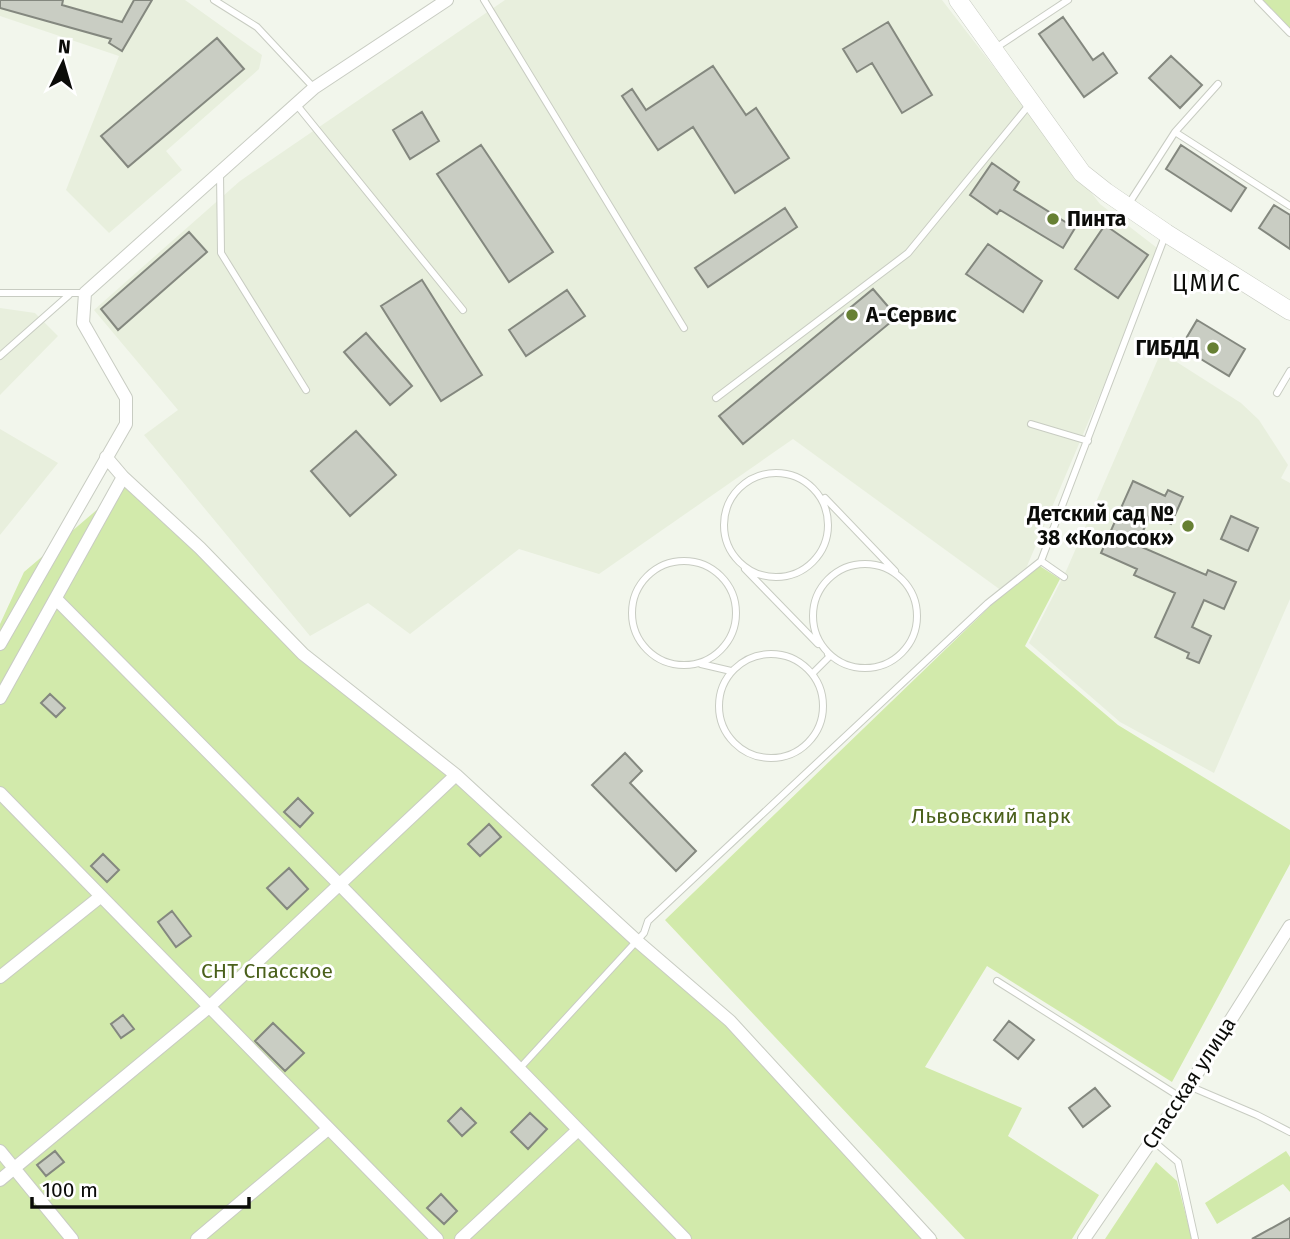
<svg xmlns="http://www.w3.org/2000/svg" width="1290" height="1239" font-family="'Fira Sans',sans-serif">
	<style>
		.built { fill: #e8efdd }
		.green { fill: #d2eaab }
		.building { fill: #c9cdc3; stroke: #84887f; stroke-width: 2 }
		.lines { fill: none; stroke-linecap: round; stroke-linejoin: round }
		.lane-casing { stroke: #c8ccc2; stroke-width: 8 }
		.street-casing { stroke: #c8ccc2; stroke-width: 14 }
		.secondary-casing { stroke: #c8ccc2; stroke-width: 19 }
		.lane { stroke: #fff; stroke-width: 6 }
		.street { stroke: #fff; stroke-width: 12 }
		.secondary { stroke: #fff; stroke-width: 18 }
		.poi-dot { fill: #678034; stroke: #fff; stroke-width: 2.5 }
		.labels { text-anchor: middle; dominant-baseline: central; stroke-width: 6; stroke-linejoin: round; paint-order: stroke }
		.poi-label { font-size: 21px; font-weight: bold; fill: #0b0c09; stroke: #fff; text-anchor: start }
		.park-label { font-size: 21px; fill: #4a601b; stroke: #fff }
		.street-label { font-size: 21px; fill: #0b0c09; stroke: #fff }
		.neighbourhood-label { font-size: 23px; letter-spacing: 2px; fill: #0b0c09; stroke: #fff }
	</style>
	<rect width="100%" height="100%" fill="#f2f6ec"/>
	<path class="built" d="M 0,0 L 185,0 L 262,55 L 259,69 L 166,151 L 182,170 L 109,233 L 66,190 L 119,56 L 0,16 Z
		M 505,0 L 942,0 L 1100,204 L 1161,251 L 1013,599 L 793,439 L 599,574 L 519,549 L 410,634 L 368,603 L 310,636 L 144,435 L 178,410 L 94,310 L 240,181 Z
		M 0,308 L 35,313 L 58,336 L 0,395 Z
		M 1161,352 L 1241,403 L 1259,420 L 1288,465 L 1281,478 L 1290,483 L 1290,599 L 1214,773 L 1120,722 L 1029,643 L 1067,569 Z
		M 0,429 L 58,463 L 0,535 Z"/>
	<path class="green" d="M 1263,0 L 1290,0 L 1290,28 L 1287,25 Z
		M 126,485 L 398,734 L 614,913 L 732,1017 L 938,1239 L 0,1239 L 0,624 L 24,572 Z
		M 1035,563 L 1060,579 L 1025,646 L 1118,725 L 1290,830 L 1290,864 L 1172,1082 L 987,966 L 925,1067 L 1022,1108 L 1008,1136 L 1099,1195 L 1072,1239 L 965,1239 L 665,920 Z
		M 1286,1151 L 1290,1157 L 1290,1192 L 1283,1184 L 1217,1224 L 1205,1203 Z
		M 1156,1162 L 1177,1181 L 1192,1239 L 1105,1239 Z"/>
	<path class="building" d="M 0,0 L 63,0 L 62,5 L 122,22 L 134,0 L 152,0 L 122,51 L 109,43 L 111,39 L 0,8 Z
		M 1063,17 L 1093,60 L 1103,53 L 1117,73 L 1084,97 L 1039,34 Z
		M 888,22 L 932,95 L 902,113 L 872,63 L 857,72 L 843,49 Z
		M 217,38 L 244,69 L 128,167 L 101,136 Z
		M 1171,56 L 1202,85 L 1180,108 L 1149,78 Z
		M 713,66 L 746,115 L 756,108 L 789,158 L 735,193 L 693,127 L 658,150 L 622,96 L 632,89 L 646,110 Z
		M 422,112 L 439,141 L 410,159 L 393,130 Z
		M 481,145 L 553,252 L 509,282 L 437,174 Z
		M 1181,145 L 1246,188 L 1231,211 L 1166,169 Z
		M 992,163 L 1019,182 L 1014,190 L 1075,228 L 1063,248 L 1000,210 L 997,214 L 970,195 Z
		M 1274,205 L 1290,215 L 1290,249 L 1259,228 Z
		M 785,208 L 797,227 L 708,287 L 695,268 Z
		M 1105,225 L 1148,255 L 1118,298 L 1075,269 Z
		M 189,232 L 207,252 L 118,330 L 101,309 Z
		M 988,244 L 1042,281 L 1023,312 L 966,274 Z
		M 422,280 L 482,375 L 441,401 L 381,306 Z
		M 873,289 L 897,317 L 743,444 L 719,416 Z
		M 567,290 L 585,316 L 526,356 L 509,330 Z
		M 1197,320 L 1245,349 L 1229,376 L 1181,347 Z
		M 366,333 L 412,386 L 390,405 L 344,352 Z
		M 356,431 L 396,475 L 350,516 L 311,471 Z
		M 1133,481 L 1165,496 L 1168,490 L 1183,497 L 1171,524 L 1150,515 L 1137,545 L 1206,575 L 1208,570 L 1236,582 L 1224,609 L 1204,600 L 1192,627 L 1211,636 L 1199,663 L 1187,658 L 1189,653 L 1155,637 L 1175,593 L 1134,575 L 1137,569 L 1101,553 Z
		M 1231,516 L 1258,528 L 1248,551 L 1221,539 Z
		M 50,694 L 65,708 L 56,717 L 41,703 Z
		M 625,753 L 642,771 L 630,783 L 696,851 L 676,871 L 592,785 Z
		M 298,798 L 313,813 L 300,827 L 284,812 Z
		M 489,824 L 501,837 L 480,856 L 468,844 Z
		M 103,854 L 119,870 L 107,882 L 91,866 Z
		M 289,868 L 308,889 L 287,909 L 267,888 Z
		M 172,911 L 191,936 L 176,947 L 158,922 Z
		M 123,1015 L 134,1029 L 121,1038 L 111,1024 Z
		M 1009,1021 L 1034,1040 L 1018,1059 L 994,1040 Z
		M 273,1023 L 304,1053 L 285,1071 L 255,1041 Z
		M 1095,1088 L 1110,1106 L 1083,1127 L 1069,1108 Z
		M 461,1108 L 476,1123 L 462,1136 L 448,1121 Z
		M 530,1113 L 547,1129 L 528,1149 L 511,1132 Z
		M 55,1151 L 64,1162 L 46,1176 L 37,1165 Z
		M 441,1194 L 457,1211 L 444,1224 L 427,1208 Z
		M 1290,1218 L 1290,1239 L 1252,1239 Z"/>
	<g class="lines">
		<g class="lane-casing">
			<path id="lane" d="M 214,0 L 257,27 L 314,88
				M 484,0 L 684,328
				M 1258,0 L 1290,33
				M 994,49 L 1068,0
				M 296,104 L 463,310
				M 1175,132 L 1290,206
				M 220,173 L 221,253 L 306,390
				M 1128,205 L 1175,132 L 1218,84
				M 0,293 L 85,293
				M 0,356 L 69,295
				M 1277,393 L 1290,371
				M 716,398 L 908,253 L 1029,105
				M 1031,424 L 1088,441
				M724 525a52 52 0 1 1 104 0a52 52 0 1 1-104 0Z
				M 825,498 L 895,571
				M632 613a52 52 0 1 1 104 0a52 52 0 1 1-104 0Z
				M 1041,561 L 1064,577
				M813 616a52 52 0 1 1 104 0a52 52 0 1 1-104 0Z
				M 745,569 L 818,644
				M719 706a52 52 0 1 1 104 0a52 52 0 1 1-104 0Z
				M 701,664 L 731,671
				M 812,674 L 830,656 L 828,654
				M 997,981 L 1180,1097
				M 520,1068 L 644,933 L 648,921 L 988,603 L 1041,561 L 1165,236
				M 1189,1086 L 1257,1115 L 1290,1132
				M 1152,1140 L 1178,1162 L 1195,1239"/>
		</g>
		<g class="street-casing">
			<path id="street" d="M 106,457 L 123,477 L 200,548 L 303,654 L 456,775 L 637,941 L 730,1021 L 930,1239
				M 56,599 L 338,883 L 685,1239
				M 0,644 L 126,424 L 126,398 L 83,323 L 85,293 L 314,88 L 447,0
				M 0,698 L 123,477
				M 0,793 L 437,1239
				M 0,977 L 100,897
				M 0,1151 L 72,1239
				M 0,1180 L 209,1007 L 456,775
				M 197,1239 L 328,1129
				M 461,1239 L 578,1130
				M 1084,1239 L 1189,1086 L 1290,926"/>
		</g>
		<g class="secondary-casing">
			<path id="secondary" d="M 958,0 L 1082,173 L 1106,192 L 1166,233 L 1290,311"/>
		</g>
		<use href="#lane" class="lane"/>
		<use href="#street" class="street"/>
		<use href="#secondary" class="secondary"/>
	</g>
	<g class="poi-dot">
		<circle cx="1053" cy="219" r="7"/>
		<circle cx="852" cy="315" r="7"/>
		<circle cx="1213" cy="348" r="7"/>
		<circle cx="1188" cy="526" r="7"/>
	</g>
	<g class="labels">
		<g class="poi-label">
			<text x="1067" y="219">Пинта</text>
			<text x="866" y="315">A-Сервис</text>
			<text x="1199" y="348" text-anchor="end">ГИБДД</text>
			<text x="1174" y="514" text-anchor="end">Детский сад №<tspan x="1174" dy="24">38 «Колосок»</tspan></text>
		</g>
		<g class="park-label">
			<text x="991" y="816">Львовский парк</text>
			<text x="267" y="971">СНТ Спасское</text>
		</g>
		<g class="street-label">
			<text transform="translate(1189 1083) rotate(-57)">Спасская улица</text>
		</g>
		<g class="neighbourhood-label">
			<text x="1207" y="283">ЦМИС</text>
		</g>
	</g>
	<g transform="translate(63 63) rotate(5)" stroke="#ffffff" stroke-width="5" paint-order="stroke">
	<path d="M0-5L12 26L0 18L-12 26Z" fill="#0b0c09"/>
	<text y="-10" font-size="19" font-weight="bold" text-anchor="middle" fill="#0b0c09">N</text>
	</g>
	<path d="M32 1197v10h217v-10" fill="none" stroke="#0b0c09" stroke-width="3.5"/>
	<text x="42" y="1197" font-size="21" fill="#0b0c09" stroke="#ffffff" stroke-width="5" paint-order="stroke">100 m</text>
</svg>
